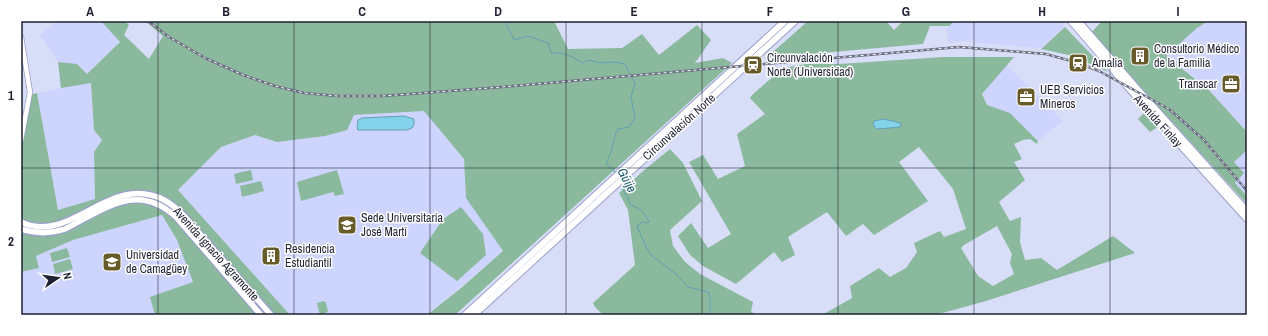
<svg xmlns="http://www.w3.org/2000/svg" width="1268" height="336" font-family="'Archivo Narrow',sans-serif">
	<style>
		.built { fill: #cdd4fd }
		.green { fill: #8bb99d; fill-rule: evenodd }
		.water { fill: #82d3ea; stroke: #649eb3 }
		.lines { fill: none; stroke-linecap: round; stroke-linejoin: round }
		.stream { stroke: #649eb3; stroke-width: 1 }
		.minor-casing { stroke: #9aa0ca; stroke-width: 6 }
		.major-casing { stroke: #9aa0ca; stroke-width: 8 }
		.highway-casing { stroke: #9aa0ca; stroke-width: 8 }
		.minor { stroke: #fff; stroke-width: 4.5 }
		.major { stroke: #fff; stroke-width: 5.5 }
		.highway { stroke: #fff; stroke-width: 6 }
		.rail-casing { stroke: #6b6e83; stroke-width: 2.5 }
		.rail { stroke: #fff; stroke-width: 1; stroke-dasharray: 3; stroke-linecap: butt }
		.grid { fill: none; stroke: #1f2132; stroke-width: 1; stroke-opacity: 0.55 }
		.labels { text-anchor: middle; dominant-baseline: central; stroke-width: 3; stroke-linejoin: round; paint-order: stroke }
		.poi-label { font-size: 12px; fill: #1f2132; stroke: #fff; text-anchor: start }
		.street-label { font-size: 12px; fill: #1f2132; stroke: #fff }
		.water-label { font-size: 13px; font-style: italic; fill: #145868; stroke: #fff }
		.neatline { fill: none; stroke: #1f2132; stroke-width: 1.5 }
		.grid-label { font-size: 13px; text-anchor: middle; font-weight: bold; fill: #1f2132 }
	</style>
	<rect width="100%" height="100%" fill="#d9def8"/>
	<path class="built" d="M 56,21 L 101,21 L 120,42 L 87,74 L 77,64 L 58,62 L 40,35 Z
		M 955,21 L 1061,21 L 1065,26 L 1040,48 L 975,43 L 975,40 L 949,43 L 946,29 Z
		M 1208,21 L 1234,21 L 1247,26 L 1247,131 L 1208,89 L 1192,75 L 1166,56 L 1197,28 Z
		M 1007,65 L 1063,121 L 1038,141 L 1010,113 L 987,105 L 982,94 Z
		M 91,82 L 94,130 L 102,140 L 94,152 L 95,200 L 58,210 L 37,93 Z
		M 425,111 L 464,159 L 466,198 L 503,251 L 427,315 L 290,315 L 178,190 L 221,147 L 255,135 L 277,142 L 354,115 Z
		M 1247,150 L 1247,196 L 1235,183 L 1244,173 L 1234,162 Z
		M 162,215 L 177,240 L 193,282 L 247,315 L 21,315 L 21,272 L 39,268 L 36,256 L 73,240 Z"/>
	<path class="green" d="M 101,21 L 125,21 L 129,25 L 124,35 L 149,59 L 163,36 L 145,21 L 554,21 L 568,49 L 622,48 L 642,34 L 659,55 L 697,25 L 711,40 L 695,63 L 723,58 L 732,63 L 455,315 L 427,315 L 461,288 L 503,251 L 466,198 L 464,159 L 424,111 L 354,115 L 347,130 L 325,136 L 277,142 L 255,135 L 221,147 L 178,190 L 290,315 L 155,315 L 150,297 L 193,282 L 177,240 L 162,215 L 73,240 L 36,256 L 39,268 L 21,272 L 21,129 L 30,95 L 37,93 L 58,210 L 95,199 L 94,152 L 102,140 L 94,130 L 91,83 L 61,88 L 58,62 L 77,64 L 87,74 L 120,42 Z
		M 808,21 L 886,21 L 894,30 L 903,21 L 955,21 L 949,26 L 930,26 L 923,44 L 766,58 Z
		M 1102,21 L 1208,21 L 1197,28 L 1166,56 L 1208,89 L 1247,132 L 1247,150 L 1234,162 L 1244,173 L 1235,183 L 1247,196 L 1247,204 L 1121,66 L 1118,67 L 1090,34 Z
		M 1065,27 L 1108,72 L 1073,56 L 1041,49 Z
		M 943,57 L 1014,57 L 982,94 L 987,105 L 1010,113 L 1038,141 L 1037,144 L 1030,139 L 1023,140 L 1014,144 L 1022,159 L 1014,162 L 1025,180 L 999,202 L 1010,221 L 1021,217 L 1020,242 L 1025,260 L 1041,258 L 1057,270 L 1113,236 L 1135,253 L 986,301 L 935,315 L 822,315 L 852,298 L 850,286 L 879,268 L 890,277 L 906,268 L 917,252 L 914,243 L 940,231 L 944,237 L 966,229 L 953,189 L 919,147 L 899,162 L 928,201 L 874,235 L 863,224 L 846,236 L 827,212 L 788,237 L 795,255 L 782,262 L 774,252 L 736,284 L 703,266 L 690,255 L 678,236 L 691,223 L 708,248 L 731,234 L 689,162 L 703,155 L 718,179 L 745,166 L 737,134 L 765,114 L 750,98 L 752,95 L 776,74 L 789,67 L 806,64 L 839,64 ZM 997,226 L 1012,254 L 1010,263 L 1014,274 L 993,286 L 978,276 L 961,248 L 964,245 Z
		M 1145,112 L 1158,127 L 1150,132 L 1138,119 Z
		M 670,149 L 683,163 L 702,201 L 670,230 L 673,246 L 685,262 L 700,274 L 753,302 L 751,311 L 755,315 L 603,315 L 595,307 L 593,303 L 635,265 L 628,210 L 619,193 L 643,171 Z
		M 251,170 L 253,180 L 236,184 L 234,174 Z
		M 337,170 L 344,194 L 335,196 L 333,192 L 301,201 L 297,182 Z
		M 261,181 L 264,191 L 242,197 L 240,186 Z
		M 461,207 L 483,234 L 486,255 L 457,281 L 420,253 L 443,219 Z
		M 67,248 L 70,257 L 52,262 L 50,253 Z
		M 70,259 L 73,269 L 55,274 L 53,264 Z
		M 324,301 L 326,303 L 328,311 L 326,313 L 320,315 L 317,303 Z"/>
	<path class="water" d="M 404,116 L 414,119 L 414,125 L 412,128 L 407,130 L 358,130 L 357,127 L 358,120 L 362,118 Z
		M 884,119 L 901,123 L 900,127 L 878,129 L 875,128 L 873,123 L 874,121 Z"/>
	<g class="lines">
		<path class="stream" d="M 505,21 L 514,40 L 528,36 L 548,43 L 551,53 C 562,52 573,56 582,63 L 588,60 L 601,63 L 615,62 L 625,64 L 635,84 L 631,97 L 635,118 L 629,127 L 618,129 C 614,136 614,141 612,148 C 611,154 608,158 606,164 L 614,170 L 615,173
			M 621,185 L 631,205 C 641,209 644,211 649,222 L 647,223 L 643,222 L 637,226 L 646,247 L 652,256 L 676,274 L 688,287 L 708,292 L 710,297 L 710,314 L 709,315"/>
		<g class="minor-casing">
			<path id="minor" d="M 21,37 L 30,92 L 21,140"/>
		</g>
		<g class="major-casing">
			<path id="major" d="M 21,222 C 71,246 109,172 164,200 C 181,209 194,228 207,242 C 228,266 250,291 271,315
				M 21,229 C 36,234 50,234 65,229 C 105,209 137,181 176,217 L 261,315"/>
		</g>
		<g class="highway-casing">
			<path id="highway" d="M 1071,21 L 1126,85 L 1247,219
				M 1078,21 L 1140,92 L 1247,211
				M 465,315 L 785,21
				M 474,315 L 795,21"/>
		</g>
		<use href="#minor" class="minor"/>
		<use href="#major" class="major"/>
		<use href="#highway" class="highway"/>
		<g class="rail-casing">
			<path id="rail" d="M 148,21 L 169,37 L 205,58 L 243,75 L 275,86 L 304,93 L 337,96 L 383,96 L 502,87 L 959,47 L 1046,54 L 1078,63 L 1099,71 L 1169,109 L 1204,140 L 1247,191"/>
		</g>
		<use href="#rail" class="rail"/>
	</g>
	<path class="grid" d="M 158,21 L 158,315M 294,21 L 294,315M 430,21 L 430,315M 566,21 L 566,315M 702,21 L 702,315M 838,21 L 838,315M 974,21 L 974,315M 1110,21 L 1110,315M 21,168 L 1247,168"/>
	<defs>
		<g id="building-square" transform="scale(1)"><rect x="-9" y="-9" width="18" height="18" rx="4" fill="#675c29" stroke="#fff"/><path d="M-4-6H4V6H1V3H-1V6H-4ZM-2.5-4.3h1.7v1.8h-1.7ZM.8-4.3h1.7v1.8H.8ZM-2.5-1h1.7V.8h-1.7ZM.8-1h1.7V.8H.8Z" fill="#fff"/></g>
		<g id="station-square" transform="scale(1)"><rect x="-9" y="-9" width="18" height="18" rx="4" fill="#675c29" stroke="#fff"/><path d="M-3-6H3Q5-6 5-4V2Q5 4 3 4L4.5 6H3L1.5 4h-3L-3 6H-4.5L-3 4Q-5 4-5 2V-4Q-5-6-3-6ZM-3.5-4v3h7v-3ZM-3.5 1v1.5H-2V1ZM2 1v1.5H3.5V1Z" fill="#fff"/></g>
		<g id="office-square" transform="scale(1)"><rect x="-9" y="-9" width="18" height="18" rx="4" fill="#675c29" stroke="#fff"/><path d="M-6-3h4V-5.5h4V-3h4V5H-6ZM-1-4.5V-3h2v-1.5ZM-6 0V1H6V0Z" fill="#fff"/></g>
		<g id="university-square" transform="scale(1)"><rect x="-9" y="-9" width="18" height="18" rx="4" fill="#675c29" stroke="#fff"/><path d="M0-5L7-2L0 1L-7-2ZM-4 1L0 2.5L4 1V4Q0 6-4 4Z" fill="#fff"/></g>
	</defs>
	<g fill-rule="evenodd">
		<use href="#building-square" x="1140" y="56"/>
		<use href="#station-square" x="1078" y="63"/>
		<use href="#station-square" x="753" y="65"/>
		<use href="#office-square" x="1231" y="84"/>
		<use href="#office-square" x="1026" y="97"/>
		<use href="#university-square" x="347" y="225"/>
		<use href="#building-square" x="271" y="256"/>
		<use href="#university-square" x="112" y="262"/>
	</g>
	<g class="labels">
		<g class="poi-label">
			<text x="1154" y="49">Consultorio Médico<tspan x="1154" dy="14">de la Familia</tspan></text>
			<text x="767" y="58">Circunvalación<tspan x="767" dy="14">Norte (Universidad)</tspan></text>
			<text x="1092" y="63">Amalia</text>
			<text x="1217" y="84" text-anchor="end">Transcar</text>
			<text x="1040" y="90">UEB Servicios<tspan x="1040" dy="14">Mineros</tspan></text>
			<text x="361" y="218">Sede Universitaria<tspan x="361" dy="14">José Martí</tspan></text>
			<text x="285" y="249">Residencia<tspan x="285" dy="14">Estudiantil</tspan></text>
			<text x="126" y="255">Universidad<tspan x="126" dy="14">de Camagüey</tspan></text>
		</g>
		<g class="street-label">
			<text transform="translate(1158 121) rotate(48)">Avenida Finlay</text>
			<text transform="translate(679 127) rotate(-42)">Circunvalación Norte</text>
			<text transform="translate(216 254) rotate(48)">Avenida Ignacio Agramonte</text>
		</g>
		<g class="water-label">
			<text transform="translate(627 180) rotate(61)">Güije</text>
		</g>
	</g>
	<rect width="1268" height="336" fill="none" stroke="#ffffff" stroke-width="44"/>
	<g transform="translate(58 278) rotate(77)" stroke="#ffffff" stroke-width="3" paint-order="stroke">
	<path d="M0-3L7 15L0 10L-7 15Z" fill="#1f2132"/>
	<text y="-6" font-size="11" font-weight="bold" text-anchor="middle" fill="#1f2132">N</text>
	</g>
	<rect x="22" y="22" width="1224" height="292" class="neatline"/>
	<g class="grid-label">
		<text x="90" y="16">A</text>
		<text x="226" y="16">B</text>
		<text x="362" y="16">C</text>
		<text x="498" y="16">D</text>
		<text x="634" y="16">E</text>
		<text x="770" y="16">F</text>
		<text x="906" y="16">G</text>
		<text x="1042" y="16">H</text>
		<text x="1178" y="16">I</text>
		<text x="11" y="100">1</text>
		<text x="11" y="246">2</text>
	</g>
</svg>
